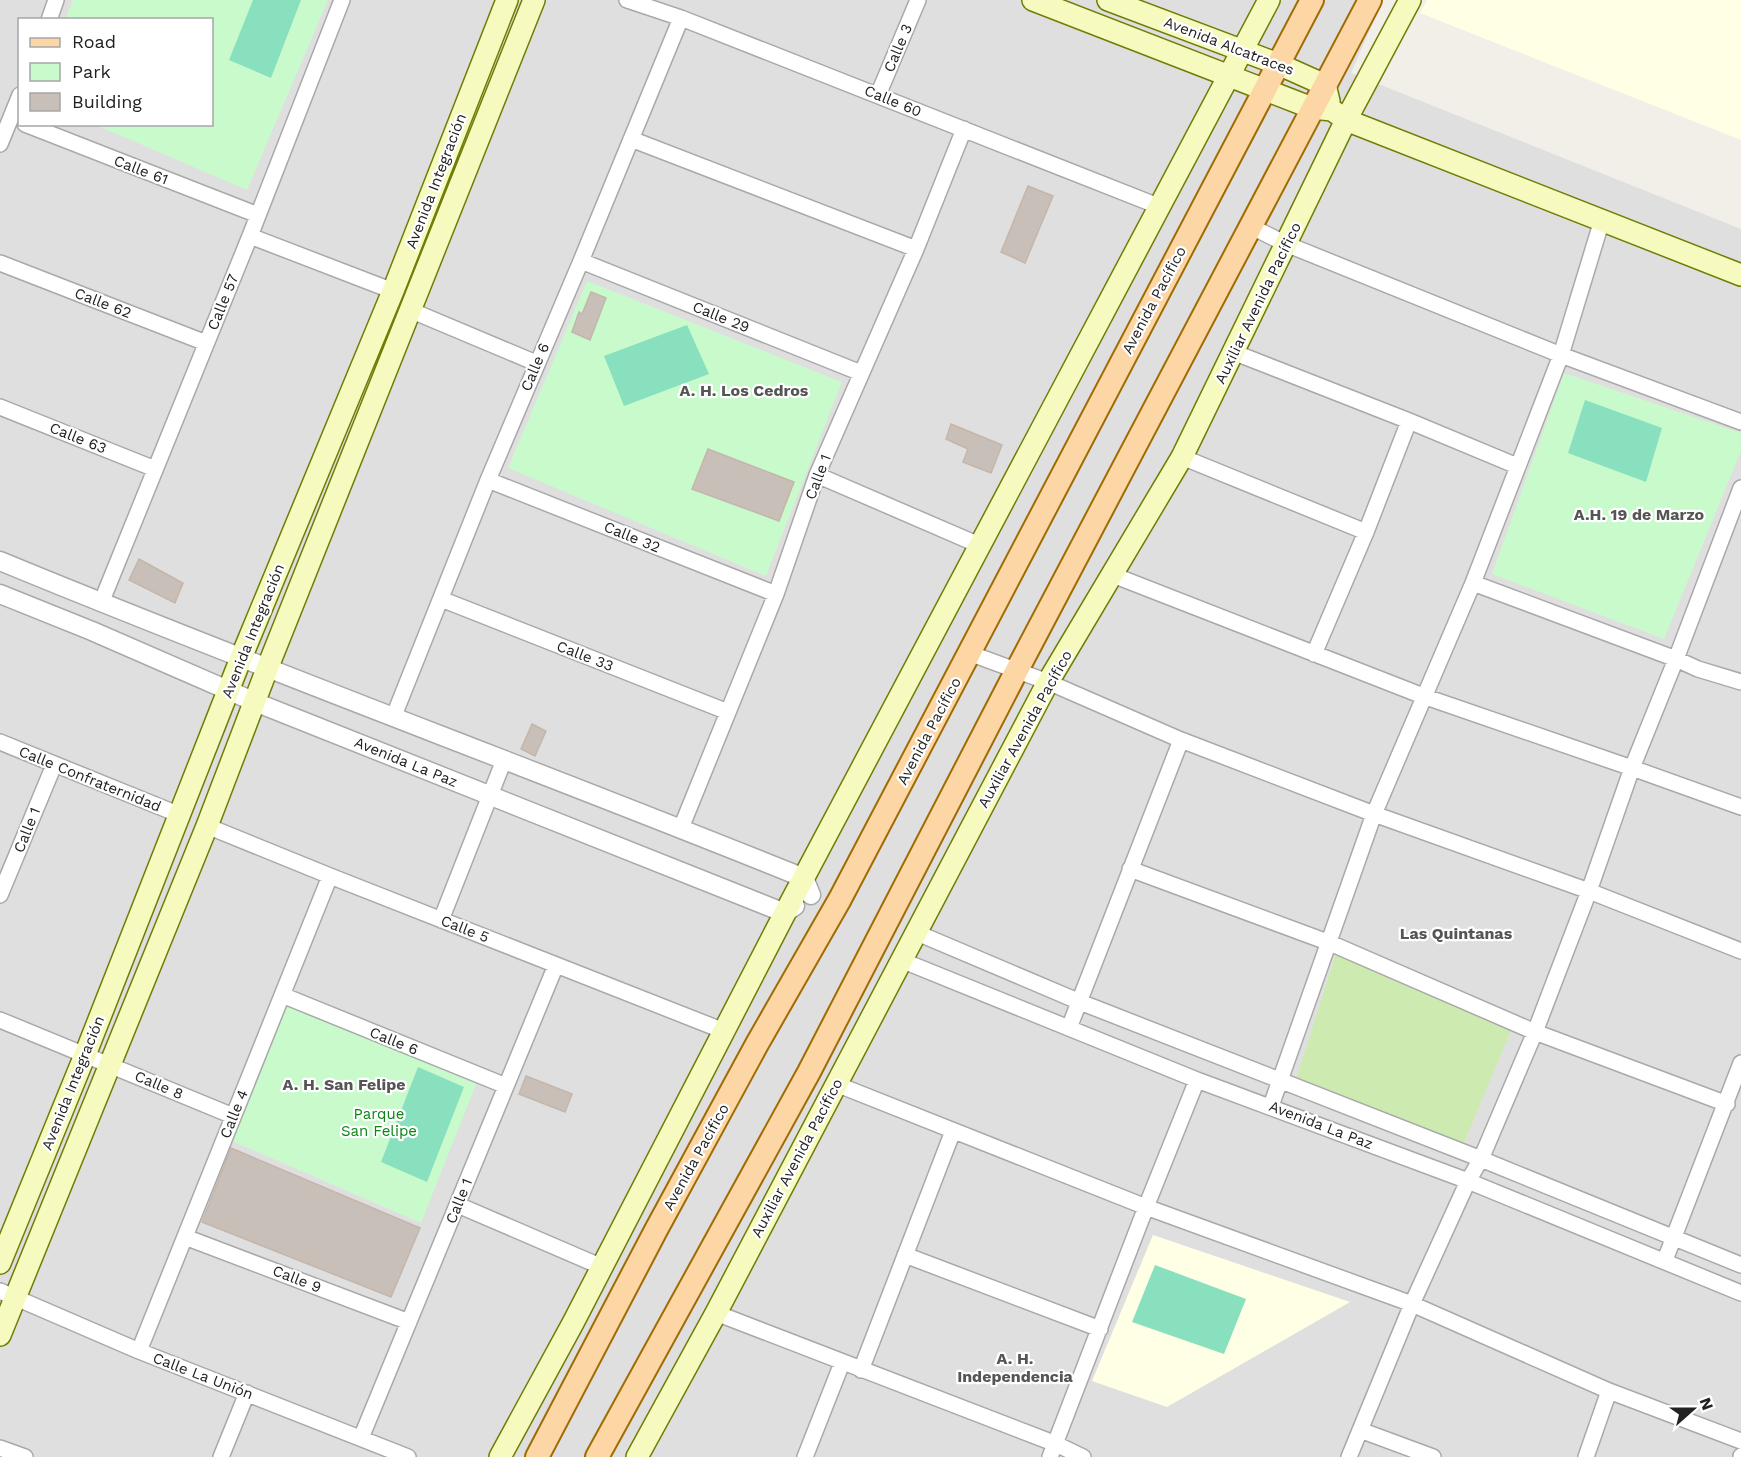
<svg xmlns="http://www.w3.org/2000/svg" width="1741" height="1457" font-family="'Work Sans',sans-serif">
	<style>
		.residential { fill: #e0dfdf; fill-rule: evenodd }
		.education { fill: #ffffe5 }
		.grass { fill: #cdebb0 }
		.park { fill: #c8facc }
		.pitch { fill: #88e0be }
		.building { fill: #c7bfb8; stroke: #c4b6ab; stroke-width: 1.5 }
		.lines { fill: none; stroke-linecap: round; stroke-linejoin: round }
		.minor-casing { stroke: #a9a9a9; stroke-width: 18 }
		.tertiary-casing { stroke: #a9a9a9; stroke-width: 21 }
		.secondary-casing { stroke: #707d05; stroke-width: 24 }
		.primary-casing { stroke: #a06b00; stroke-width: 26 }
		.minor { stroke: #fff; stroke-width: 15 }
		.tertiary { stroke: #fff; stroke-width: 18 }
		.secondary { stroke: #f7fabf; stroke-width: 21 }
		.primary { stroke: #fcd6a4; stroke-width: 22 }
		.labels { text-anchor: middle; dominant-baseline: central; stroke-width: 4.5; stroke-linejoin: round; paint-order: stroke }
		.street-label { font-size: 15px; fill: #222; stroke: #fff }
		.park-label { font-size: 15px; fill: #0c8416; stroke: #fff }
		.neighbourhood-label { font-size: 16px; font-weight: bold; fill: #555; stroke: #fff }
	</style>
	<rect width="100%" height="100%" fill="#f2efe9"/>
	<path class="residential" d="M 0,0 L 1383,0 L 1351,73 L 1741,229 L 1741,1457 L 0,1457 ZM 20,20 L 212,20 L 212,124 L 20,124 Z"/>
	<path class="education" d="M 1427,0 L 1741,0 L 1741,140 L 1420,13 Z
		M 1153,1235 L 1350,1302 L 1167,1407 L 1092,1381 Z"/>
	<path class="grass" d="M 1336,954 L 1514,1023 L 1464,1143 L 1296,1079 Z"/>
	<path class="park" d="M 73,0 L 328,0 L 247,190 L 96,125 L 212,124 L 212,20 L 65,20 Z
		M 587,281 L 842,382 L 766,576 L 508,468 Z
		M 1564,373 L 1741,433 L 1741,451 L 1664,639 L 1492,574 Z
		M 286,1006 L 477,1082 L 421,1223 L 232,1141 Z"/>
	<path class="pitch" d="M 253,0 L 301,0 L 271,78 L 229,60 Z
		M 687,325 L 709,374 L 624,406 L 604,356 Z
		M 1585,400 L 1662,428 L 1646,482 L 1568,453 Z
		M 418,1067 L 464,1087 L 427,1182 L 381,1162 Z
		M 1155,1265 L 1246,1299 L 1224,1354 L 1132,1322 Z"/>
	<path class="building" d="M 1028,186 L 1053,196 L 1025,263 L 1001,252 Z
		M 591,292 L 606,298 L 590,340 L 572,332 L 579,312 L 582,314 Z
		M 951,424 L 1002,445 L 991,473 L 963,462 L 968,449 L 946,439 Z
		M 708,449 L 794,482 L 779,521 L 692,489 Z
		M 139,559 L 183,583 L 175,603 L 129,580 Z
		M 532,724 L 546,731 L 535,756 L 521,749 Z
		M 526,1076 L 572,1094 L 565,1112 L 519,1094 Z
		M 231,1148 L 420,1228 L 391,1297 L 202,1222 Z"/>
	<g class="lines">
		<g class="minor-casing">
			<path id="minor" d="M 627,0 L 681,18 L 1158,206
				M 49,20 L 56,0
				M 878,95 L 918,0
				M 25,124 L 258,215
				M 631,139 L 916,249
				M 0,144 L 20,95
				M 1250,226 L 1286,244 L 1561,355 L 1741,422
				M 250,236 L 393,291
				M 581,261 L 861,373
				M 0,263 L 206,343
				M 410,310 L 536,363
				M 1233,352 L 1409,421 L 1517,466
				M 0,407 L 155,469
				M 1182,457 L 1366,532
				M 817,475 L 979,545
				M 488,480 L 776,594
				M 1113,575 L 1423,696 L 1632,768 L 1741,807
				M 1473,583 L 1676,659 L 1698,669 L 1741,682
				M 441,599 L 728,712
				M 101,603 L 250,236 L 342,0
				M 969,653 L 1048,682 L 1181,740 L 1374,814 L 1589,891 L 1741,951
				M 1314,654 L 1366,532 L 1409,421
				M 393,718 L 488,480 L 581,261 L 681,18
				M 0,742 L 180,815
				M 207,826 L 330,876 L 724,1031
				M 681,828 L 776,594 L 817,475 L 916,249 L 964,129
				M 1130,869 L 1330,943 L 1535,1032 L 1727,1104
				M 0,895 L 54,765
				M 441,920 L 504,760
				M 915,932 L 1080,1002 L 1481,1159 L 1741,1265
				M 901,960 L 1197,1080 L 1468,1181 L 1741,1293
				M 282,995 L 506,1086
				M 0,1020 L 233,1116
				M 1069,1028 L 1181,740
				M 836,1084 L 1146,1207 L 1412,1304 L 1609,1391 L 1741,1441
				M 1271,1106 L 1374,814 L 1473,583 L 1561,355 L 1602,220
				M 458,1205 L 602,1267
				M 185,1237 L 409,1322
				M 905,1255 L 1100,1329
				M 1665,1260 L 1741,1063
				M 0,1291 L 139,1351 L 408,1457
				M 716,1313 L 1056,1444 L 1083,1457
				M 139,1351 L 330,876
				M 861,1370 L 953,1131
				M 1360,1430 L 1433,1457
				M 361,1438 L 556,965
				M 0,1448 L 25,1457
				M 221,1457 L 247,1393
				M 805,1457 L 842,1363
				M 1050,1457 L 1146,1207 L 1197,1080
				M 1349,1457 L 1412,1304 L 1468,1181 L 1481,1159 L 1535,1032 L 1589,891 L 1632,768 L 1676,659 L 1741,488
				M 1586,1457 L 1609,1391
				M 1741,1457 L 1741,1456"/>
		</g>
		<g class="tertiary-casing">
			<path id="tertiary" d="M 0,561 C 266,671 537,770 804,878 L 811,895
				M 0,594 L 92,631 L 255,702 L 785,913 L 795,906"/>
		</g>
		<g class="secondary-casing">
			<path id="secondary" d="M 1033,0 L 1312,108 L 1332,110 L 1346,120 L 1741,275
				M 1108,0 L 1278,64 L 1325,85 L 1329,101
				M 0,1263 L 85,1055 L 241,658 L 393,291 L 507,0
				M 0,1335 L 207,826 L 267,669 L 534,0
				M 500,1457 L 573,1323 L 785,913 L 1269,0
				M 637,1457 L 716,1313 L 1048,682 L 1182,457 L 1346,120 L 1410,0"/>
		</g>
		<g class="primary-casing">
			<path id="primary" d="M 537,1457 L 656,1230 L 757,1044 L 840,899 L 1312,0
				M 597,1457 L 809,1072 L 1017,670 L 1370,0"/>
		</g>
		<use href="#minor" class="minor"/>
		<use href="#tertiary" class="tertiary"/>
		<use href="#secondary" class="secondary"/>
		<use href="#primary" class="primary"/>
	</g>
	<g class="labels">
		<g class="street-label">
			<text transform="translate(1229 46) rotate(21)">Avenida Alcatraces</text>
			<text transform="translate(898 48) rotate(-67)">Calle 3</text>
			<text transform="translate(893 101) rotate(22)">Calle 60</text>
			<text transform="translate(141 170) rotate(21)">Calle 61</text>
			<text transform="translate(436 181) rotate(-69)">Avenida Integración</text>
			<text transform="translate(1154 300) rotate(-62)">Avenida Pacífico</text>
			<text transform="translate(223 302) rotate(-68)">Calle 57</text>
			<text transform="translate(103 303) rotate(21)">Calle 62</text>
			<text transform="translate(1258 303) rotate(-64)">Auxiliar Avenida Pacífico</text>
			<text transform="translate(721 317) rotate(22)">Calle 29</text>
			<text transform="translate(535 367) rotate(-67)">Calle 6</text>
			<text transform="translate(78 438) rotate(22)">Calle 63</text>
			<text transform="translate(818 477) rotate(-69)">Calle 1</text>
			<text transform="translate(632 537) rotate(22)">Calle 32</text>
			<text transform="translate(253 631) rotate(-68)">Avenida Integración</text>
			<text transform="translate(585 656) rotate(21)">Calle 33</text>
			<text transform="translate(1025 729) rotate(-61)">Auxiliar Avenida Pacífico</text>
			<text transform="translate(929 731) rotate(-62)">Avenida Pacífico</text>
			<text transform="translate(406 762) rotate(22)">Avenida La Paz</text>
			<text transform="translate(90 779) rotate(22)">Calle Confraternidad</text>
			<text transform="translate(27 830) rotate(-68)">Calle 1</text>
			<text transform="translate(465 929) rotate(21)">Calle 5</text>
			<text transform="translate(394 1041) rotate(22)">Calle 6</text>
			<text transform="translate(73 1083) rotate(-68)">Avenida Integración</text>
			<text transform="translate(159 1085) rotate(23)">Calle 8</text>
			<text transform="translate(234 1114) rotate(-68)">Calle 4</text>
			<text transform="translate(1321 1125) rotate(21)">Avenida La Paz</text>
			<text transform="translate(696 1157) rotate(-61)">Avenida Pacífico</text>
			<text transform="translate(797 1158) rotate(-62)">Auxiliar Avenida Pacífico</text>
			<text transform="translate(459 1201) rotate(-68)">Calle 1</text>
			<text transform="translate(297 1279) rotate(21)">Calle 9</text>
			<text transform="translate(203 1376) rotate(21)">Calle La Unión</text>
		</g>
		<g class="park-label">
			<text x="379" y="1114">Parque<tspan x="379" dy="17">San Felipe</tspan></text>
		</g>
		<g class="neighbourhood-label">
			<text x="744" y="390">A. H. Los Cedros</text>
			<text x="1639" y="514">A.H. 19 de Marzo</text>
			<text x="1456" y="933">Las Quintanas</text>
			<text x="344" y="1084">A. H. San Felipe</text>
			<text x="1015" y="1358">A. H.<tspan x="1015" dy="18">Independencia</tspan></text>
		</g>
	</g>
	<rect x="18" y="18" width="195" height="108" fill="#ffffff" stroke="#a7a7a7" stroke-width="1.5"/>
	<rect x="30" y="38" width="30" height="9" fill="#fcd6a4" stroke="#a7a7a7" stroke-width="1.5"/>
	<text x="72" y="48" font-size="18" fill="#222222">Road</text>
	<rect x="30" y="63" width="30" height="18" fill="#c8facc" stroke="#a7a7a7" stroke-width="1.5"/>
	<text x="72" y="78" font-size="18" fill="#222222">Park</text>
	<rect x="30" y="93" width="30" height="18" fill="#c7bfb8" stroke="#a7a7a7" stroke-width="1.5"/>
	<text x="72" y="108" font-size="18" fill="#222222">Building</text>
	<g transform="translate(1693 1409) rotate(69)" stroke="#ffffff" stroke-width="4.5" paint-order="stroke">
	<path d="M0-4.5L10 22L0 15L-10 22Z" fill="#222222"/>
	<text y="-9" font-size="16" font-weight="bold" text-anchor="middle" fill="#222222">N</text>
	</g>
</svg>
